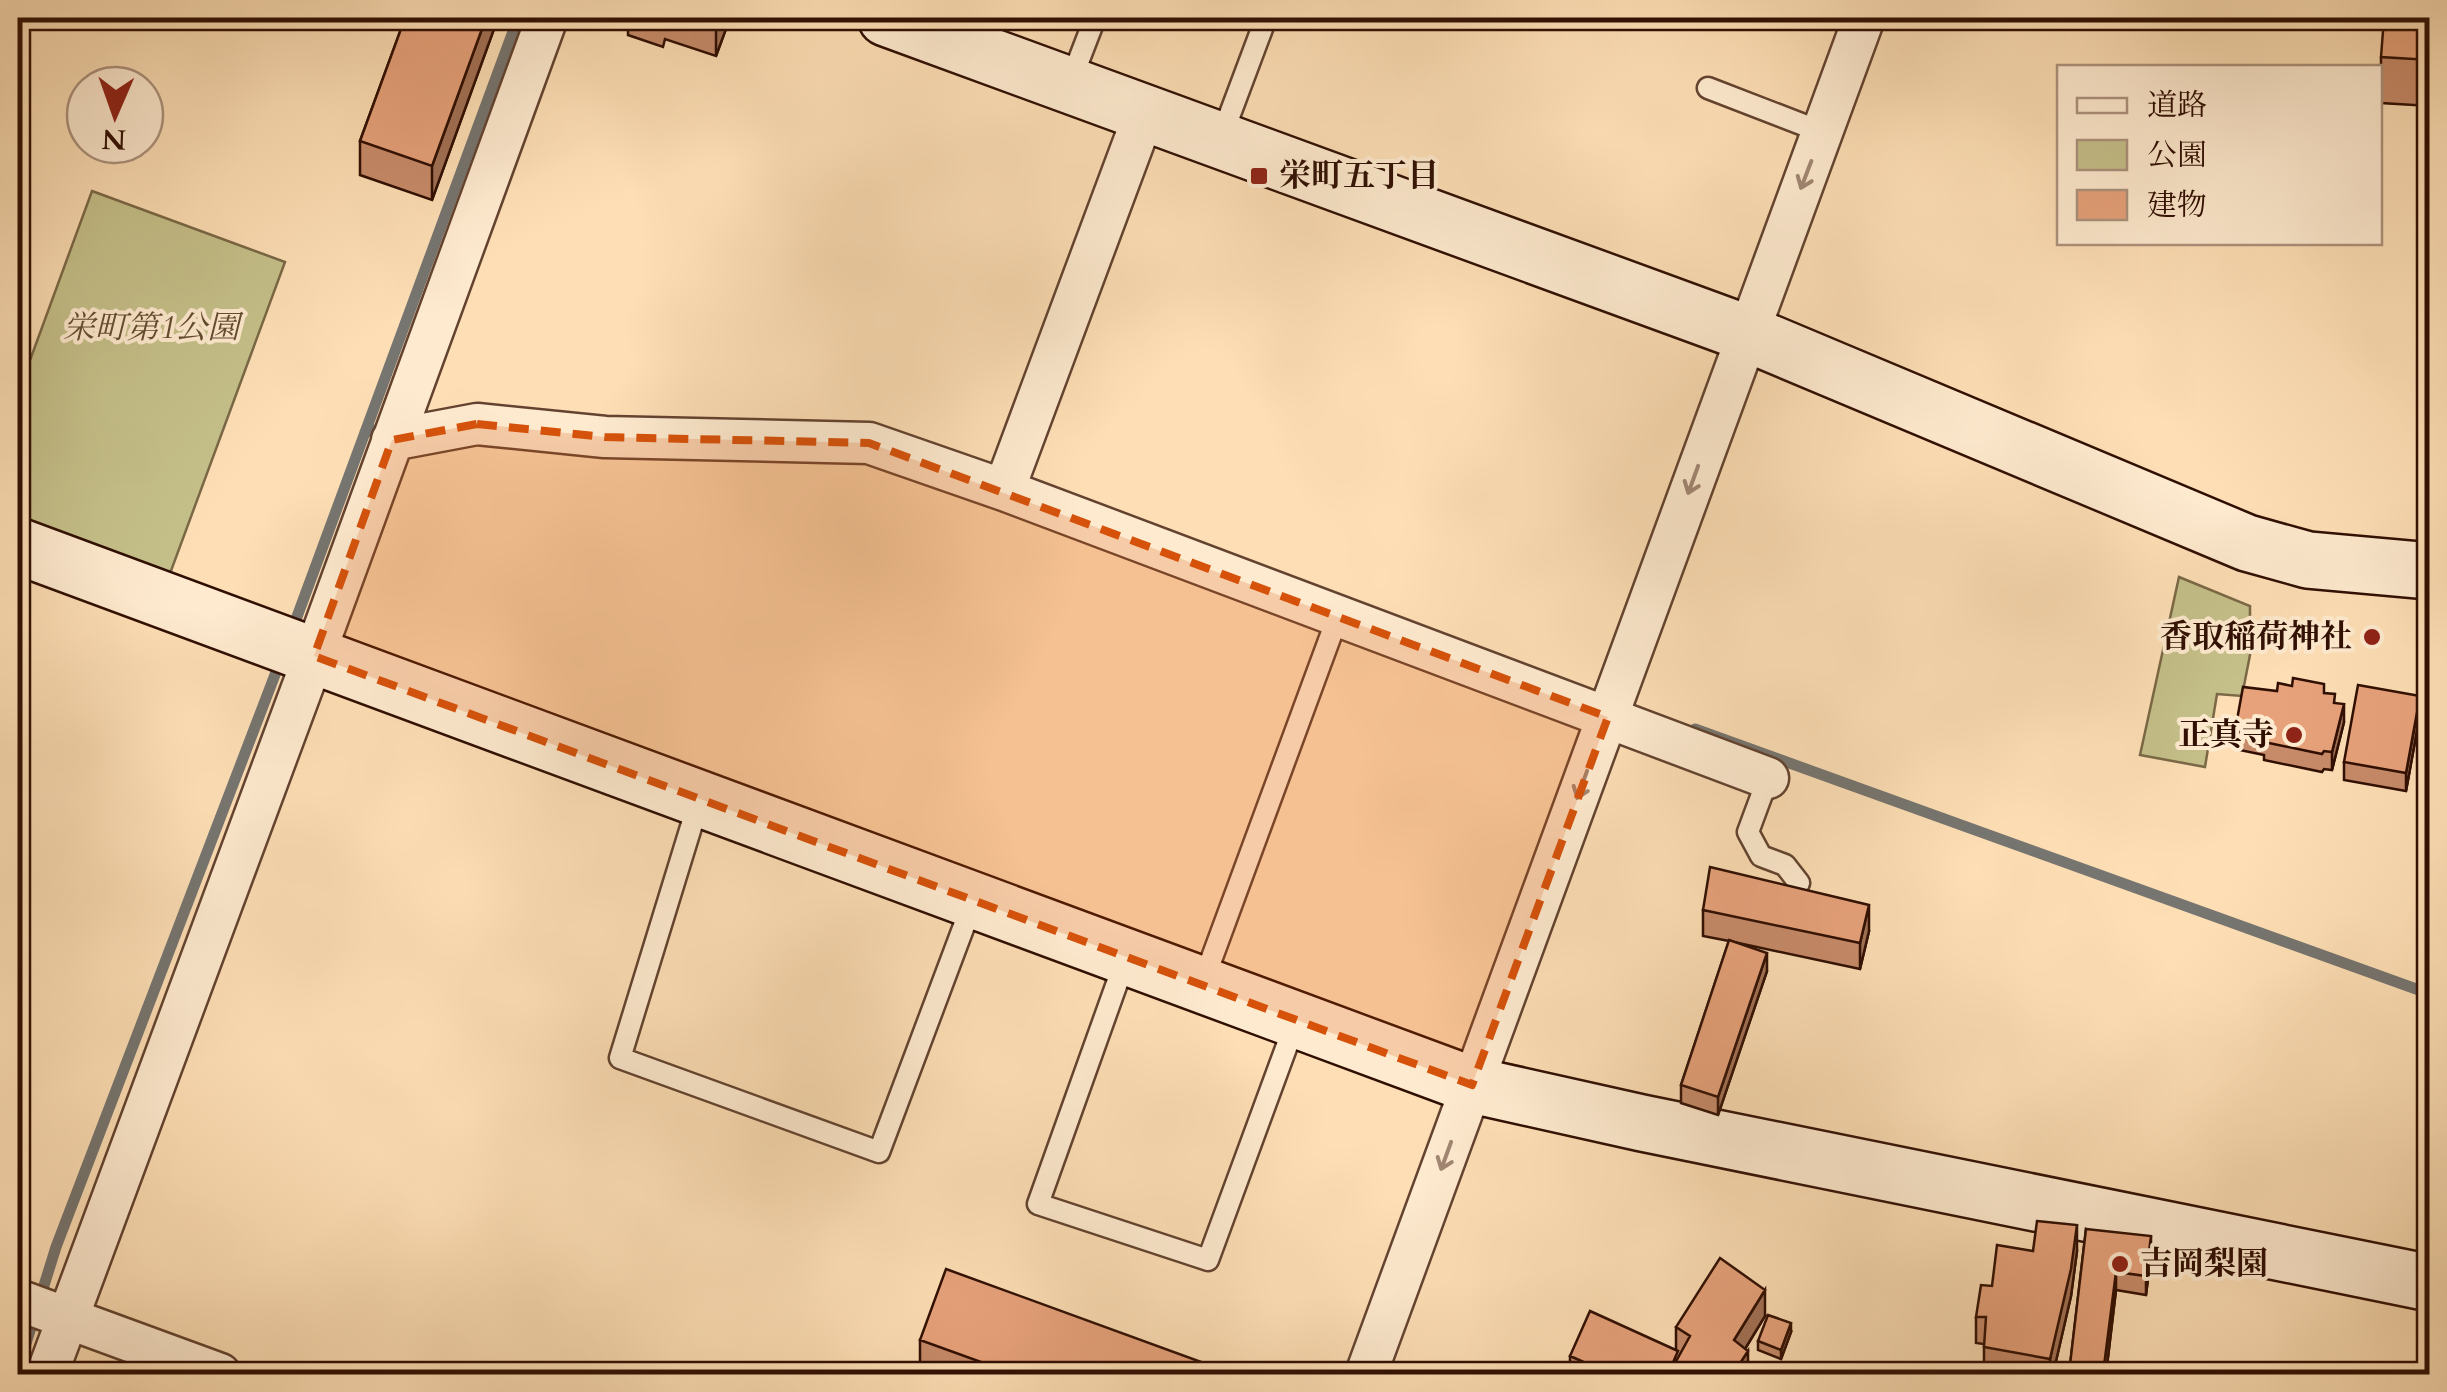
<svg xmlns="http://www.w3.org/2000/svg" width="2447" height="1392" font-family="Cardo,'Noto Serif JP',serif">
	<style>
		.green { fill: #c5c08a; stroke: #7a6846; stroke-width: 2.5 }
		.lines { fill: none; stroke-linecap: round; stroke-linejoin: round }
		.stream { stroke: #767570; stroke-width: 11 }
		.lane-casing { stroke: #634330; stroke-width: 25 }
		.street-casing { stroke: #634330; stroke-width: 45 }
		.secondary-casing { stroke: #300f03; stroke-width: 60 }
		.lane { stroke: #feeacf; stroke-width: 20 }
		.street { stroke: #feeacf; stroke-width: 40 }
		.secondary { stroke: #feeacf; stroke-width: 55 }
		.wall { fill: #c78b6a; stroke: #300f03; stroke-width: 2.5 }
		.shaded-wall { fill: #a27156; stroke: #300f03; stroke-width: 2.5 }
		.building { fill: #e7a27b; stroke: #300f03; stroke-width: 2.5 }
		.oneway { stroke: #a18773 }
		.marked { fill: #d6520b; fill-opacity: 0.2; stroke: #d6520b; stroke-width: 8; stroke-dasharray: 20 12; stroke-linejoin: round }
		.poi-dot { fill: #8f2418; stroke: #feeacf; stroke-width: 4 }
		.labels { text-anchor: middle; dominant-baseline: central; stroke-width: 8; stroke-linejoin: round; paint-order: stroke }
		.poi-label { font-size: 32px; font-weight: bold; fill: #300f03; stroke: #feeacf; text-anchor: start }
		.park-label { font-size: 32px; font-style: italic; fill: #644d32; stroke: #feeacf }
	</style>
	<rect width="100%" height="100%" fill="#fddeb5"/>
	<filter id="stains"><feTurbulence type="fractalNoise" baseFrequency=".002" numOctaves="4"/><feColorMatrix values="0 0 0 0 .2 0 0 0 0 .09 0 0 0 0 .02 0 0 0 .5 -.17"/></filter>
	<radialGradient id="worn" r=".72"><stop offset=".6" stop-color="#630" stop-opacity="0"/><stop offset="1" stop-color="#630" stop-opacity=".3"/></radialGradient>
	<path class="green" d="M 92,191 L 285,262 L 168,579 L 18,524 L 18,393 Z
		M 2179,577 L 2250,606 L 2250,655 L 2242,696 L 2217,694 L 2205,767 L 2140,755 Z"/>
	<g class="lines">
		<path class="stream" d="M 365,432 L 388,428
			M 291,633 L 518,18
			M 1695,729 L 2430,994
			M 18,1369 L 56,1247 L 281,659"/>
		<g class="lane-casing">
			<path id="lane" d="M 1070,83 L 1095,18
				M 1708,88 L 1822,132
				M 1221,138 L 1266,18
				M 1768,778 L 1748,832 L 1761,856 L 1785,865 L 1799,883
				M 699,801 L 620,1058 L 879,1152 L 973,902
				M 1126,958 L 1038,1204 L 1208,1260 L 1296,1021
				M 1203,982 L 1338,616"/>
		</g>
		<g class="street-casing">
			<path id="street" d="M 392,440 L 477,424 L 605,437 L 869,443 L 1004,490 L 1768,778
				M 1004,490 L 1145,112
				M 18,1300 L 220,1374
				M 47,1374 L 314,656 L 547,18
				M 1366,1374 L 1864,18"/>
		</g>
		<g class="secondary-casing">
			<path id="secondary" d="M 886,18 L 1746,333 L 2247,543 L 2308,560 L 2430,571
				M 18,546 L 1472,1085 L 1642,1123 L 2430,1283"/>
		</g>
		<use href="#lane" class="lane"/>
		<use href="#street" class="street"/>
		<use href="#secondary" class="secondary"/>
	</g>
	<path class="wall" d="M 405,18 L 498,18 L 432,200 L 360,175 L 360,141 Z
		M 609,18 L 730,18 L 716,56 L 665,39 L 663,47 L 628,35 L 628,24 Z
		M 2430,18 L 2430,106 L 2381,103 L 2381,57 Z
		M 2277,691 L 2324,693 L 2335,703 L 2344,722 L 2332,770 L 2324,769 L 2322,772 L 2264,760 L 2264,755 L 2235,749 L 2235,731 Z
		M 2420,714 L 2406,791 L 2344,780 L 2344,762 Z
		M 1703,910 L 1869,931 L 1860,969 L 1738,943 L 1767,971 L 1718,1115 L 1681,1103 L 1681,1085 L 1729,941 L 1703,936 Z
		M 2086,1229 L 2151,1254 L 2146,1295 L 2116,1290 L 2106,1374 L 2069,1374 Z
		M 2033,1251 L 2077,1251 L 2071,1296 L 2053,1374 L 1992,1374 L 1984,1373 L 1984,1344 L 1976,1343 L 1976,1317 L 1992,1286 Z
		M 1765,1316 L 1745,1349 L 1748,1372 L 1754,1374 L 1570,1374 L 1570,1356 L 1676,1350 L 1676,1327 Z
		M 1791,1332 L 1781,1359 L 1758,1350 L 1758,1341 Z
		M 920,1340 L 1234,1374 L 920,1374 Z"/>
	<path class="shaded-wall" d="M 486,18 L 498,18 L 432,200 L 432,166 Z
		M 720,18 L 730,18 L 716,56 L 716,30 Z
		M 2420,696 L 2420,714 L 2406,791 L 2406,773 Z
		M 2344,704 L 2344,722 L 2332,770 L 2332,752 Z
		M 1869,905 L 1869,931 L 1860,969 L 1860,943 Z
		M 1767,953 L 1767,971 L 1718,1115 L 1718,1097 Z
		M 2077,1225 L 2077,1251 L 2071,1296 L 2053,1374 L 2050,1374 L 2050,1359 Z
		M 2151,1236 L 2151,1254 L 2146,1295 L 2146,1276 Z
		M 2116,1272 L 2116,1290 L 2106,1374 L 2103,1374 Z
		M 1765,1290 L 1765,1316 L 1734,1367 L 1734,1340 Z
		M 1791,1323 L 1791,1332 L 1781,1359 L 1781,1350 Z
		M 1748,1351 L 1748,1374 L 1733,1374 Z"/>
	<path class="building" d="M 405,18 L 486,18 L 432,166 L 360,141 Z
		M 681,18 L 720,18 L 716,30 Z
		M 2384,18 L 2430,18 L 2430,60 L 2381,57 Z
		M 2293,678 L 2324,684 L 2324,693 L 2335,694 L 2334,703 L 2344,704 L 2332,752 L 2324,751 L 2322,754 L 2264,742 L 2265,737 L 2235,731 L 2243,687 L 2277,691 L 2278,683 L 2292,686 Z
		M 2358,685 L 2420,696 L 2406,773 L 2344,762 Z
		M 1710,867 L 1869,905 L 1860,943 L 1703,910 Z
		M 1729,940 L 1767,953 L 1718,1097 L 1681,1085 Z
		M 2037,1221 L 2077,1225 L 2071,1269 L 2050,1359 L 1984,1347 L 1986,1317 L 1976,1317 L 1981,1285 L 1992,1286 L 1997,1245 L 2033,1251 Z
		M 2086,1229 L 2151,1236 L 2146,1276 L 2116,1272 L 2103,1374 L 2069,1373 Z
		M 1720,1258 L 1765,1290 L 1734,1340 L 1748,1351 L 1733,1374 L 1687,1374 L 1674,1365 L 1690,1336 L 1676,1327 Z
		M 946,1269 L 1234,1374 L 1014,1374 L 920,1340 Z
		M 1590,1311 L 1678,1351 L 1668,1374 L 1611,1374 L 1570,1356 Z
		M 1768,1315 L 1791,1323 L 1781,1350 L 1758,1341 Z"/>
	<defs><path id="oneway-shaft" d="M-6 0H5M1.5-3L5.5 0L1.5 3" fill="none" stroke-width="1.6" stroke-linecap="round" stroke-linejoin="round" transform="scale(2.5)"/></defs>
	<g class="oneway">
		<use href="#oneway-shaft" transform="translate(1806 175) rotate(111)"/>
		<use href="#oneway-shaft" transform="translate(1693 480) rotate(110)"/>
		<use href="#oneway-shaft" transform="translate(1582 785) rotate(110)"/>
		<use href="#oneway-shaft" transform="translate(1446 1156) rotate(110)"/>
	</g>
	<path class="marked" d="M 477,424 L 605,437 L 869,443 L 1608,717 L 1472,1085 L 314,656 L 392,440 Z"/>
	<g class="poi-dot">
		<rect x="1249" y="166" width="20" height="20" rx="5"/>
		<circle cx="2372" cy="637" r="10"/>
		<circle cx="2294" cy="735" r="10"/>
		<circle cx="2120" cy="1264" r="10"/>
	</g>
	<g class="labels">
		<g class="poi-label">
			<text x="1279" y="176">栄町五丁目</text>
			<text x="2352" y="637" text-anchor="end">香取稲荷神社</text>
			<text x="2274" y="735" text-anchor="end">正真寺</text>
			<text x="2140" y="1264">吉岡梨園</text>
		</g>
		<g class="park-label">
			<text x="151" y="328">栄町第1公園</text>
		</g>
	</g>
	<rect width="2447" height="1392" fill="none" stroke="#fddeb5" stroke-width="60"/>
	<rect x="20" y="20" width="2407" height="1352" fill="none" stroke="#300f03" stroke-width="5"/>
	<rect x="30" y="30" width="2387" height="1332" fill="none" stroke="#300f03" stroke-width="2.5"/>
	<rect x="2057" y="65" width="325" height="180" fill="#feeacf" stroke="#ac927d" stroke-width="2.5"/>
	<rect x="2077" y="98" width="50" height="15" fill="#feeacf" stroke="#ac927d" stroke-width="2.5"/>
	<text x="2147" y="115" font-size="30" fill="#300f03">道路</text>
	<rect x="2077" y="140" width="50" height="30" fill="#c5c08a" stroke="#ac927d" stroke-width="2.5"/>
	<text x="2147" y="165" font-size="30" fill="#300f03">公園</text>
	<rect x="2077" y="190" width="50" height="30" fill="#e7a27b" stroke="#ac927d" stroke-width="2.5"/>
	<text x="2147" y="215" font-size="30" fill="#300f03">建物</text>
	<g transform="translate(115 115) rotate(182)"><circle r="48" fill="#feeacf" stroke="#ac927d" stroke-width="2.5"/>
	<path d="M0-8L18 38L0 25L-18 38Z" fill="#8f2418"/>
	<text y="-15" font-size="28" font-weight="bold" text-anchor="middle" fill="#300f03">N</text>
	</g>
	<rect width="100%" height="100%" filter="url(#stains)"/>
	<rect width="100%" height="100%" fill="url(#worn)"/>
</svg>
